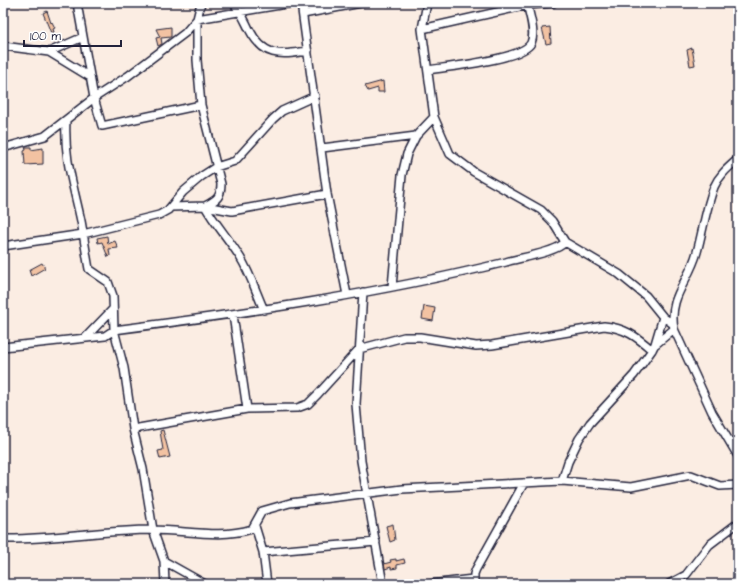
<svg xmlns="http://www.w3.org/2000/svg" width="741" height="587" font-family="'Architects Daughter',sans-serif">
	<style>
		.building { fill: #f2c2a2; stroke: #22223b }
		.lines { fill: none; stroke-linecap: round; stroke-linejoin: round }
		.street-casing { stroke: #22223b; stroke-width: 10 }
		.street { stroke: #fff; stroke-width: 7 }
	</style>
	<rect width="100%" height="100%" fill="#fbede3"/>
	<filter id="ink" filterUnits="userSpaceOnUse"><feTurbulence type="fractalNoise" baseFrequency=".025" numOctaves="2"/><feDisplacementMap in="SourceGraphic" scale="8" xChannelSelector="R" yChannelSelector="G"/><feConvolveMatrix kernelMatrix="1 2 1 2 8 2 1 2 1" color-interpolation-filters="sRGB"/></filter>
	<g filter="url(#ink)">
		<path class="building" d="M 47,11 L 51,23 L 52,22 L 55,28 L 53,29 L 54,32 L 51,33 L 43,13 Z
			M 171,27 L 171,37 L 161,38 L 162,44 L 158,46 L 156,38 L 160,37 L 156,29 Z
			M 550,27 L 551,43 L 546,44 L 542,28 Z
			M 692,48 L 695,65 L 690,66 L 687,50 Z
			M 383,81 L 384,92 L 378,92 L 378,88 L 368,91 L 365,86 Z
			M 25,147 L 31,147 L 31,150 L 43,148 L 43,164 L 25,165 L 24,151 L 26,150 Z
			M 107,236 L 108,244 L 115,241 L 118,248 L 109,249 L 110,256 L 108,257 L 102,242 L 98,243 L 97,238 Z
			M 42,263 L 45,268 L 31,276 L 29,270 Z
			M 424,306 L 435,308 L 433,321 L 422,319 Z
			M 163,430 L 170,457 L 160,459 L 158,451 L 163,450 L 160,431 Z
			M 393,524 L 395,540 L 390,542 L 386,526 Z
			M 396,559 L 396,561 L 404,559 L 405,563 L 397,565 L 397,568 L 391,569 L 391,567 L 385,569 L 384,564 L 391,562 L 390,560 Z"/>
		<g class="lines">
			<g class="street-casing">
				<path id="street" d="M 77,3 L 94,98 L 102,126 L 201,105 L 221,184 C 221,197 217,200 205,206
					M 233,3 C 241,11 244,19 249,29 C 264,58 280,55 308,51
					M 301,3 L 327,194 L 347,295
					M 427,3 L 422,29 L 434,117 L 450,154 L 474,172 L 541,210 L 552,221 L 565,242 L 619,274 L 646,296 L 663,317 L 673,324
					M 303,14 L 361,3
					M 422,29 L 528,5 L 553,3
					M 3,46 L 49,52 L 90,77
					M 49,52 L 83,37
					M 428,70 C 447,67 522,60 531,43 C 536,32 529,14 527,3
					M 201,105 L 197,60 L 197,19 L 292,3
					M 66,120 C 64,160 73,183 81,221 C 84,237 86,253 89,269 L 108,282 L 113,296 L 114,330 L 124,368 L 133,429 L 143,469 L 153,530 L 164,561 L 165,584
					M 3,148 L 45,136 L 94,98 L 128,76 L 185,33 L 197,19 L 201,3
					M 322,148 L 416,136
					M 738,159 C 729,167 719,175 714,187 C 706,208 703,230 697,252 C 689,282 668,296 674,329 L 712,412 L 738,456
					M 205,206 C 215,224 229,239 240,257 C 250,273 256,292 264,310
					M 171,207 L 205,206 L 232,211 L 327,194
					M 3,246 L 83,234 L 159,215 L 168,210 L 183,192 L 202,176 L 216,167 L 235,161 L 273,119 L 282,111 L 315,96
					M 392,287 L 402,175 L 407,154 L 416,136 L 434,117
					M 363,292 L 356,404 L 361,461 L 383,584
					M 233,315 L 247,409
					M 85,338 L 113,309
					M 656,344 L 674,329
					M 3,347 L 105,336 L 114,330 C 246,313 377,294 506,262 C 519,258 558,252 565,242
					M 133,429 L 247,409 L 297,408 L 308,404 L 318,394 L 359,349 L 404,337 L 420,337 L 476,346 L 492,345 L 604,326 C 625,328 636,336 652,350
					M 562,481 L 568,462 L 579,439 L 590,423 L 634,375 L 652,350 L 655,344 L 663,317
					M 255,526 L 263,552 L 267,584
					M 3,539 C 53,540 102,530 152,530 C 186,530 219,539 252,529 L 262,511 L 290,503 L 402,489 L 562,481 L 631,487 L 691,475 L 720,486 L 738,485
					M 263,552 L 376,542
					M 164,561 L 205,584
					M 431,584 L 473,579
					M 474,584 L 474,574 L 476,569 L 524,483
					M 669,584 L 686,575 L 709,545 L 738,523"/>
			</g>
			<use href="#street" class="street"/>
		</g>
	</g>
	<rect width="741" height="587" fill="none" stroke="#fff" stroke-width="16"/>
	<rect x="8" y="8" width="725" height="571" fill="none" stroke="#22223b" stroke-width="1.5" filter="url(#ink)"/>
	<path d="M24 40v6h97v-6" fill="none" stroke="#22223b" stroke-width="2"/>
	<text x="30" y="40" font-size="12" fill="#22223b" stroke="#ffffff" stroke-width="3" paint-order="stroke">100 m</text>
</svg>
